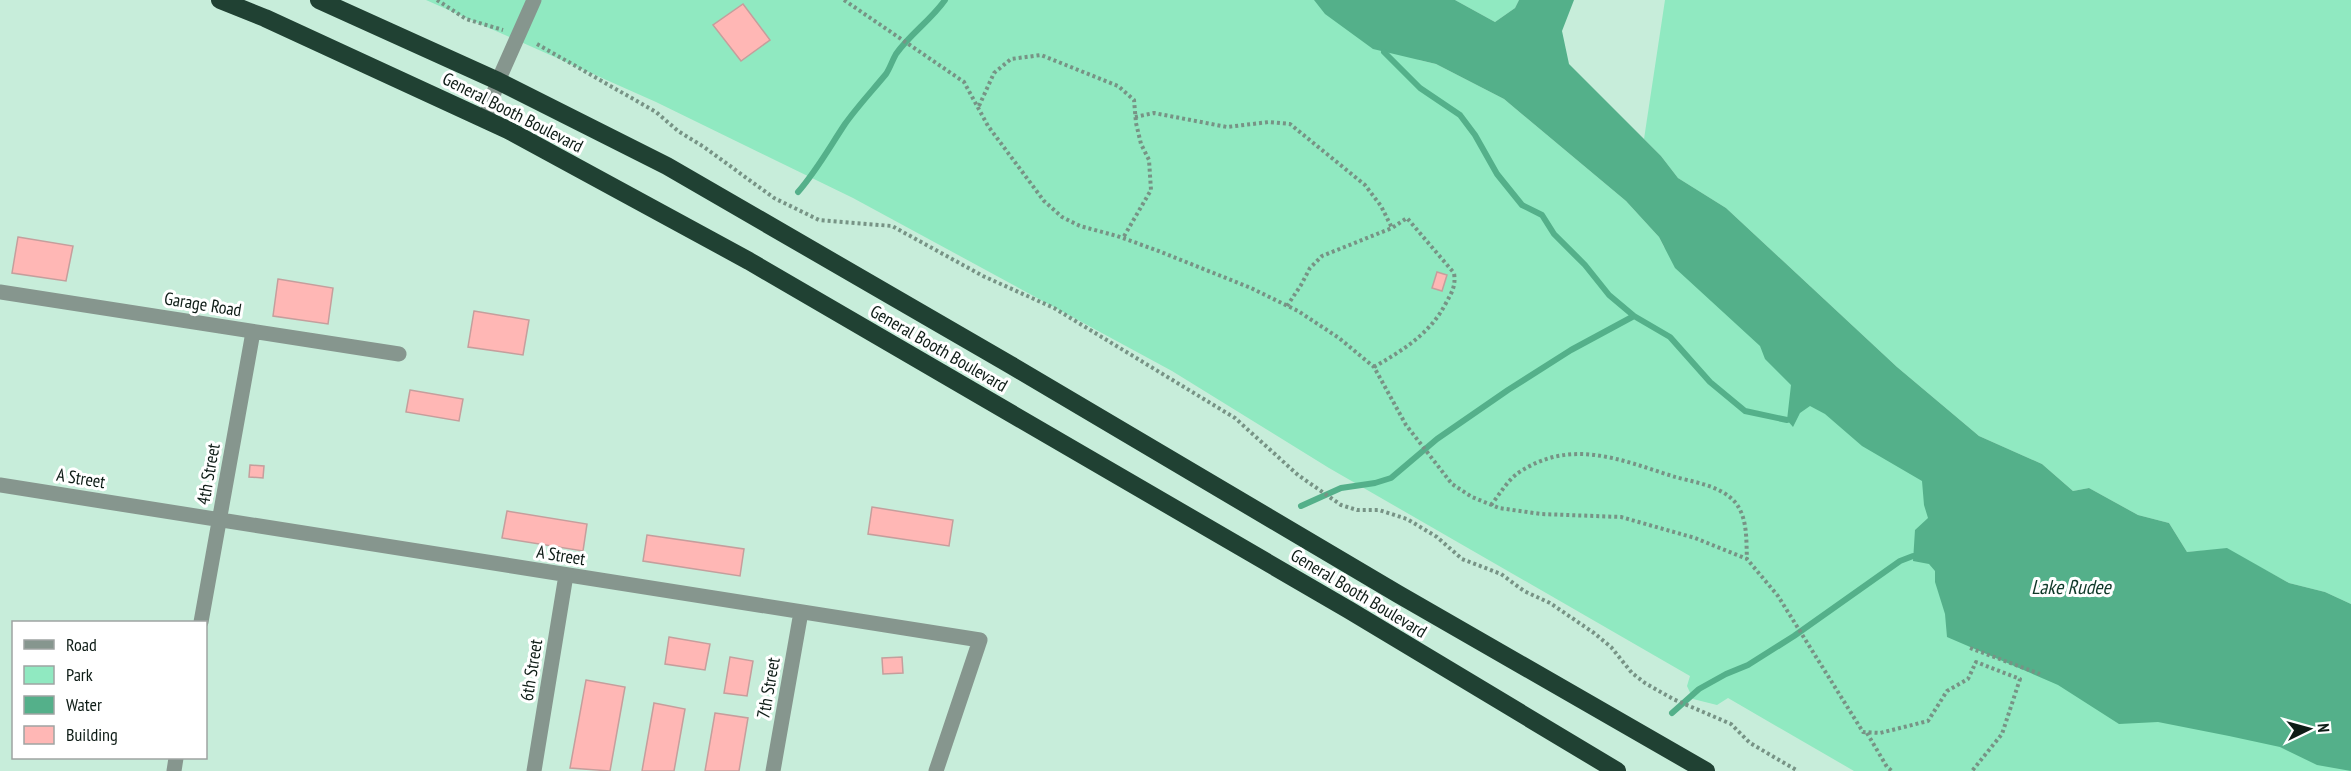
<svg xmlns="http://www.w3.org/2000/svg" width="2351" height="771" font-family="'PT Sans Narrow',sans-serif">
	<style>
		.green { fill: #90e9c1 }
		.water { fill: #54b08a }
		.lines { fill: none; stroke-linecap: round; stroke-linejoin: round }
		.stream { stroke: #54b08a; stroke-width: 6 }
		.building { fill: #ffb7b5; stroke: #c59e9c; stroke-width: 1.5 }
		.path { stroke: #779385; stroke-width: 4; stroke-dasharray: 3 3; stroke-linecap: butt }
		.minor { stroke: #86968e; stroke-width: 15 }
		.highway { stroke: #204133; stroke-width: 18 }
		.labels { text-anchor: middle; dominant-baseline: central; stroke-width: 6; stroke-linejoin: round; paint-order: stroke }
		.street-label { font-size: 18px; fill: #0e1c16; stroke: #fff }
		.water-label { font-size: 20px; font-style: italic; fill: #0f3828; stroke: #fff }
	</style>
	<rect width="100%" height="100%" fill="#c7edda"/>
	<path class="green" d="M 426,0 L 1355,0 L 1419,60 L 1436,64 L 1504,99 L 1626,201 L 1659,237 L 1664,247 L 2351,771 L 1854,771 L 1728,698 L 1717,705 L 1693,699 L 1687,686 L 1690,676 L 1329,468 L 1172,371 L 853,198 L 656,102 Z
		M 1455,0 L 1519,0 L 1515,8 L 1495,22 Z
		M 1665,0 L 2351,0 L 2351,604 L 2325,592 L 2289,583 L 2227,549 L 2187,552 L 2169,523 L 2138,515 L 2089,488 L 2073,491 L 2042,464 L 1979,436 L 1897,367 L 1726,208 L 1678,178 L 1661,156 L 1644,139 Z"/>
	<path class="water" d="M 1314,0 L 1455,0 L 1495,22 L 1515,8 L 1519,0 L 1574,0 L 1562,31 L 1569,64 L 1661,156 L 1678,178 L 1726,208 L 1897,367 L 1979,436 L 2042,464 L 2073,491 L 2089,488 L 2138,515 L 2169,523 L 2187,552 L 2227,548 L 2289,583 L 2325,592 L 2351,604 L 2351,771 L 2317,765 L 2280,747 L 2229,736 L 2158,722 L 2119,724 L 2058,685 L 1947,637 L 1945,614 L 1935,582 L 1935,571 L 1929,564 L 1913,561 L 1915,530 L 1928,518 L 1924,505 L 1922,481 L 1862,446 L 1825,414 L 1810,406 L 1800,413 L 1793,427 L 1787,420 L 1791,385 L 1765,359 L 1760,346 L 1675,268 L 1659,237 L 1626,201 L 1504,99 L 1436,64 L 1373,49 L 1325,14 Z"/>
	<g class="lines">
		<path class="stream" d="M 1384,52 L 1420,88 L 1460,115 L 1475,135 L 1497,174 L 1522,205 L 1542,215 L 1554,234 L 1585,265 L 1609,295 L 1634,316
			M 798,192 C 817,170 829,148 845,124 C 857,107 872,91 886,74 C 890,68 892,61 896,54 C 910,34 931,20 945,0
			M 1301,506 L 1341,488 L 1375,483 L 1391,478 L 1437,439 L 1508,390 L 1571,350 L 1634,316 L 1670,337 L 1710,382 L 1745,411 L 1787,420
			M 1672,713 L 1699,689 L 1726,674 L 1748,665 L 1794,636 L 1900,561 L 1913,556"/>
	</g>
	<path class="building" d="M 743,4 L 770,40 L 741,61 L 713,25 Z
		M 18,237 L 73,246 L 66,281 L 12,273 Z
		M 1437,272 L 1447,275 L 1442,291 L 1432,288 Z
		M 278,279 L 333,288 L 328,324 L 273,316 Z
		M 474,311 L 529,320 L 523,355 L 468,347 Z
		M 410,390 L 463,399 L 459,421 L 406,412 Z
		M 250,465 L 264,466 L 263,478 L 249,477 Z
		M 872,507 L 953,520 L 949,546 L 868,534 Z
		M 507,511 L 587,524 L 583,551 L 502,538 Z
		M 647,535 L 744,549 L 740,576 L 643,561 Z
		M 669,637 L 710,644 L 705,670 L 665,664 Z
		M 730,657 L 753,661 L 747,696 L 724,693 Z
		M 902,657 L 903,673 L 883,674 L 882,658 Z
		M 586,680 L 625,687 L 610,771 L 570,768 Z
		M 654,703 L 685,709 L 674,771 L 642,771 Z
		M 715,713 L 748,718 L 739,771 L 705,771 Z"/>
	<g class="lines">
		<path class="path" d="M 437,0 L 466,19 L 503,30
			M 844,0 L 964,82 L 988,126 L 1044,201 L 1062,217 L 1080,226 L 1117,236 L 1156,250 L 1251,288 L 1298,311 L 1339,338 L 1374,367 L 1406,425 L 1452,484 L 1472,497 L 1499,508 L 1541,514 L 1621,517 L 1695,538 L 1747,559 L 1778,596 L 1863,732 L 1880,733 L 1928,721 L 1947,691 L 1968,679 L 1976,662 L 2020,679 L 2002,734 L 1972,771
			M 537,44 L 656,112 L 678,131 L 704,147 L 774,198 L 819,220 L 892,226 L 983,276 L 1054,308 L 1235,418 L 1298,475 L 1341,505 L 1357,510 L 1379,510 L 1407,519 L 1437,537 L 1462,559 L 1501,574 L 1524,591 L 1550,603 L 1594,633 L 1611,647 L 1632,673 L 1645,683 L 1673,699 L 1731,724 L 1750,743 L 1798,771
			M 979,106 L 994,73 L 1011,59 L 1041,55 L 1118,86 L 1134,100 L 1136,123 L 1141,144 L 1149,160 L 1151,190 L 1123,238
			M 1135,117 L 1154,113 L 1227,127 L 1269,122 L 1290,124 L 1365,185 L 1381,206 L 1392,228
			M 1287,306 L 1301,285 L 1310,268 L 1322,256 L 1392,228 L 1407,218 L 1454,273 C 1456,286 1452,292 1446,303 C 1430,334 1403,350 1374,367
			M 1491,505 C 1499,495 1508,480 1518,473 C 1570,438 1619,459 1672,476 C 1692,482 1720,485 1735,502 C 1748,518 1746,540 1747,559
			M 1970,648 L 2040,674
			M 1867,733 L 1887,767 L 1892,771"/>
		<path class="minor" d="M 485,119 L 498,81 L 534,0
			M 0,292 L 399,354
			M 0,485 L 980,640 L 936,771
			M 201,622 L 253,332
			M 174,771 L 176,758
			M 534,771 L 566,575
			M 773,771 L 801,612"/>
		<path class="highway" d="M 220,0 L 265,18 L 508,130 L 749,261 L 1349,610 L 1617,771
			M 319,0 L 498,81 L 667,166 L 1009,364 L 1398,594 L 1706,771"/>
	</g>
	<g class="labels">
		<g class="street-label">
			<text transform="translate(513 112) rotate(27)">General Booth Boulevard</text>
			<text transform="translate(203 304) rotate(9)">Garage Road</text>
			<text transform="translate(939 348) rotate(30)">General Booth Boulevard</text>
			<text transform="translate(208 474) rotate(-80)">4th Street</text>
			<text transform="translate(81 478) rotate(9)">A Street</text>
			<text transform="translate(561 555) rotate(9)">A Street</text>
			<text transform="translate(1359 593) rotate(31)">General Booth Boulevard</text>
			<text transform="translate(531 670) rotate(-81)">6th Street</text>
			<text transform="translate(768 688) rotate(-80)">7th Street</text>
		</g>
		<g class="water-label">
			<text x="2071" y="587">Lake Rudee</text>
		</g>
	</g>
	<rect x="12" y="621" width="195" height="138" fill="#ffffff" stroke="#9fa4a2" stroke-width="1.5"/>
	<rect x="24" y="640" width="30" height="9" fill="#86968e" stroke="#9fa4a2" stroke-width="1.5"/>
	<text x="66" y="651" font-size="18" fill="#0e1c16">Road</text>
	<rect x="24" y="666" width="30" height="18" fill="#90e9c1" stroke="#9fa4a2" stroke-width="1.5"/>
	<text x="66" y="681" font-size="18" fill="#0e1c16">Park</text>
	<rect x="24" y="696" width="30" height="18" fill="#54b08a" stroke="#9fa4a2" stroke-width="1.5"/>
	<text x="66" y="711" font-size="18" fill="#0e1c16">Water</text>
	<rect x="24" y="726" width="30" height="18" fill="#ffb7b5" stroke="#9fa4a2" stroke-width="1.5"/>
	<text x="66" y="741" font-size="18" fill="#0e1c16">Building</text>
	<g transform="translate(2309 729) rotate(85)" stroke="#ffffff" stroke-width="4.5" paint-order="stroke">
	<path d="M0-4.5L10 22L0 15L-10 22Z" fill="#0e1c16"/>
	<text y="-9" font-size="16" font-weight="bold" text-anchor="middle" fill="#0e1c16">N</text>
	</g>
</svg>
